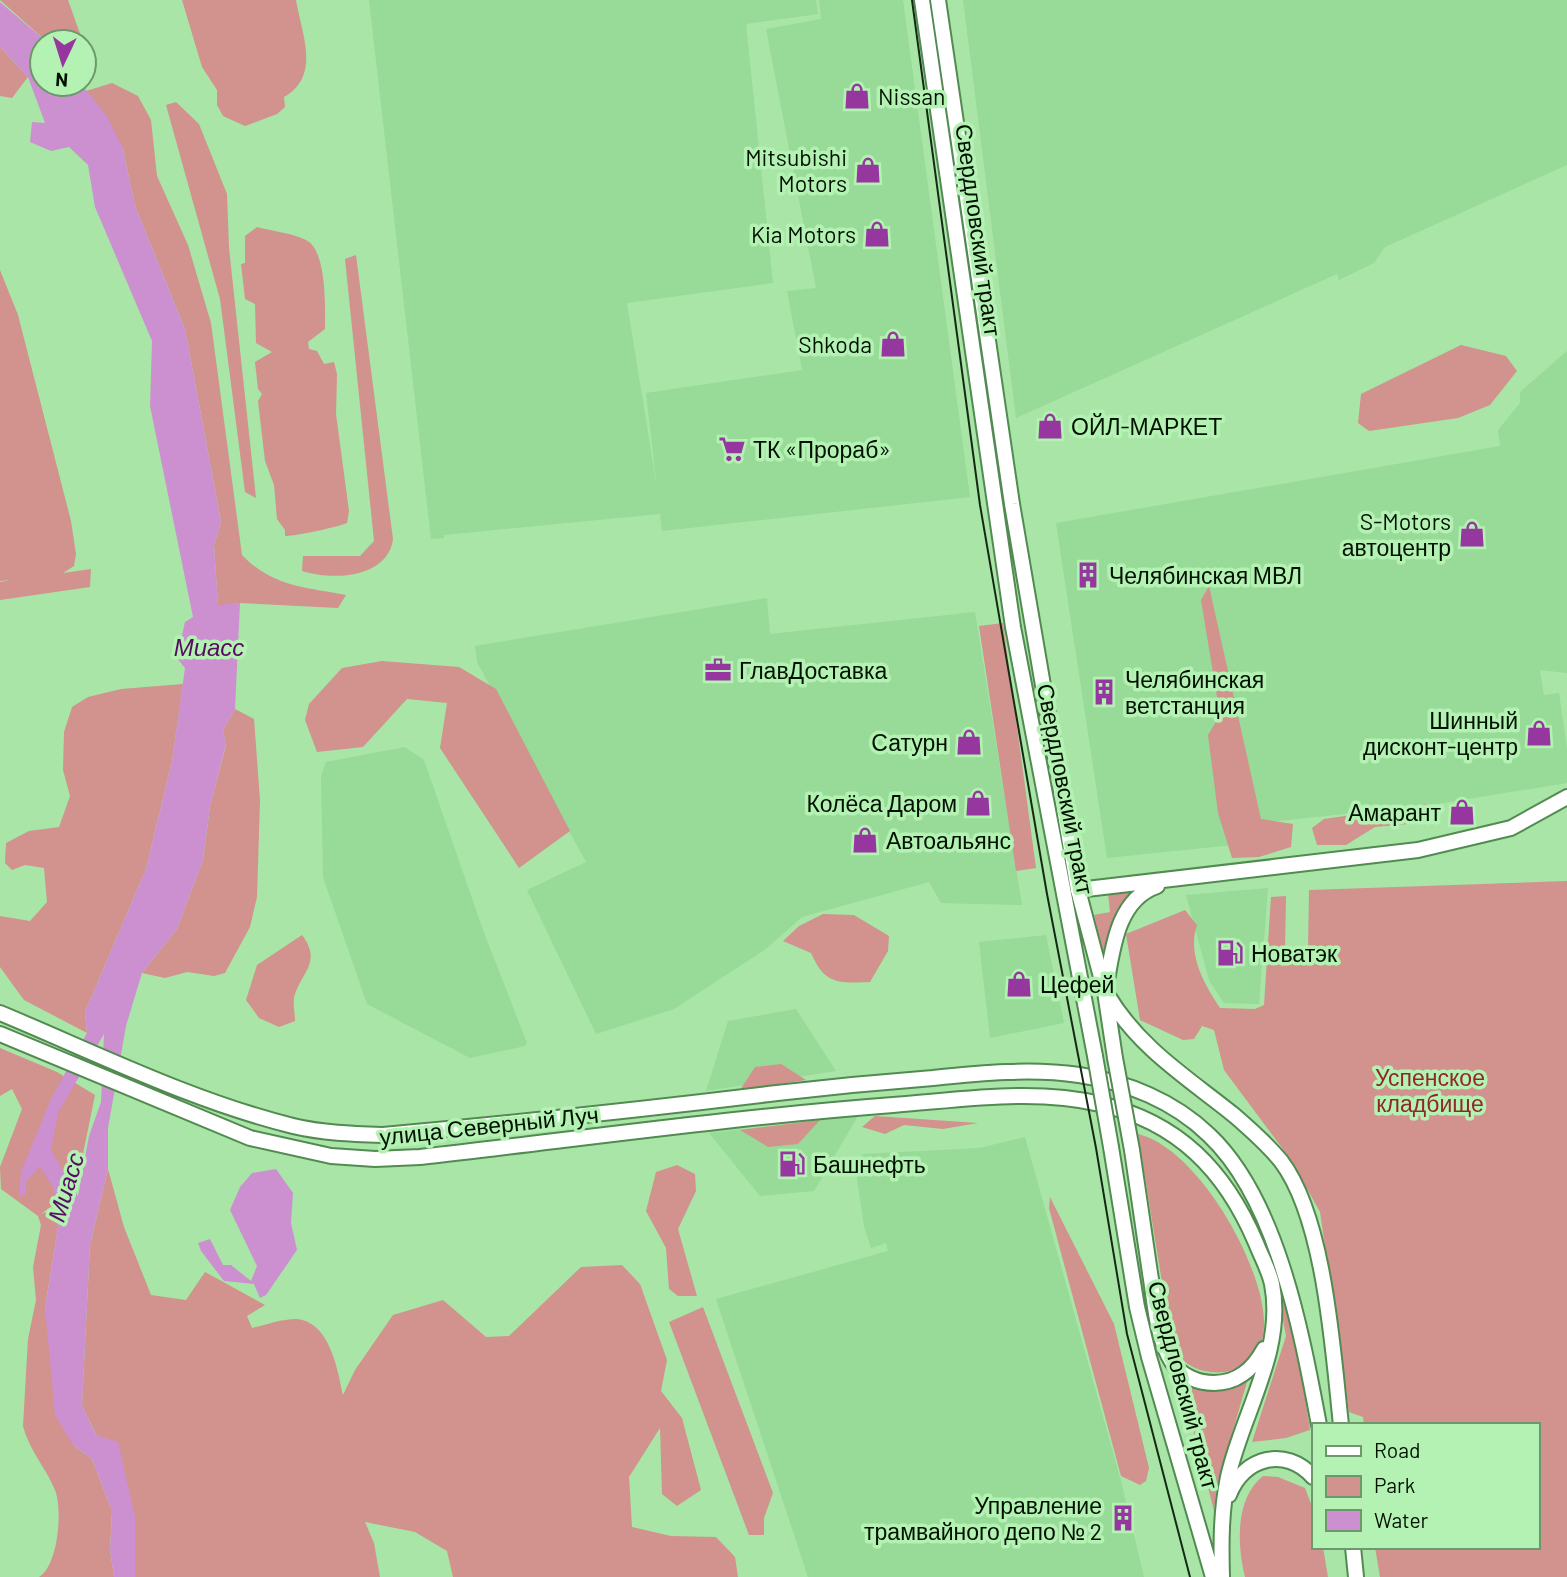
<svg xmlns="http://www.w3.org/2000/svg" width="1567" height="1577" font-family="Barlow,sans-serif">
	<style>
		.built { fill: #98da97 }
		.green { fill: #d2928d }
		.water { fill: #cc90d1; fill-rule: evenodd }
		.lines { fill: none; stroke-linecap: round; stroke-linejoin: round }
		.secondary-casing { stroke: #518b51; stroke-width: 18 }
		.primary-casing { stroke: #518b51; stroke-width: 18 }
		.secondary { stroke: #fff; stroke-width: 14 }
		.primary { stroke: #fff; stroke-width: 14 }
		.tram { stroke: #142a14; stroke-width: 2 }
		.primary-bridge-casing { stroke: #518b51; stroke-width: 18; stroke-linecap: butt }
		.primary-bridge { stroke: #fff; stroke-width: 14 }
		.labels { text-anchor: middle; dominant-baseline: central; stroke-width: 7; stroke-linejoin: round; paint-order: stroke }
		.poi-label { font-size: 23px; fill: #010; stroke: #b4f2b3; text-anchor: start }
		.street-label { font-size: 23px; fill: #010; stroke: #b4f2b3 }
		.park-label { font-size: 23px; fill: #922729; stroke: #b4f2b3 }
		.water-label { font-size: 24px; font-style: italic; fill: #570d5f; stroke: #b4f2b3 }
	</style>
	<rect width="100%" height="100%" fill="#a8e5a6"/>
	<path class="built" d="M 369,0 L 816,0 L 818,14 L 746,24 L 773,283 L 627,303 L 657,488 L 646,393 L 802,370 L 787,291 L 816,288 L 766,29 L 821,19 L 819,0 L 903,0 L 970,497 L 662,531 L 660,514 L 444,535 L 444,538 L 431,539 Z
		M 963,0 L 1567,0 L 1567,165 L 1385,247 L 1374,263 L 1345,277 L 1339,280 L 1337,274 L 1016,418 Z
		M 1567,351 L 1567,673 L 1540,670 L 1544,695 L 1559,693 L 1567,748 L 1567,783 L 1437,804 L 1269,822 L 1272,841 L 1107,858 L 1056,523 L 1500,446 L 1498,430 L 1520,403 L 1520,392 Z
		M 767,598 L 770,634 L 975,612 L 1022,905 L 941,903 L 929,882 L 802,917 L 766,949 L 674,1009 L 596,1034 L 527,890 L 586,862 L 477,662 L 475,646 Z
		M 405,747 L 424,760 L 483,930 L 527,1043 L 525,1046 L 470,1058 L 367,1004 L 323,877 L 321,776 L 326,762 Z
		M 1268,888 L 1259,1004 L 1224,1003 L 1209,980 L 1186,895 Z
		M 1046,935 L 1064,1023 L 990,1038 L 979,942 Z
		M 796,1009 L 836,1071 L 706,1091 L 728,1021 Z
		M 858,1116 L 814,1191 L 760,1196 L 709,1133 Z
		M 1025,1137 L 1121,1481 L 1144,1577 L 808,1577 L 716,1299 L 888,1251 L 886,1243 L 871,1248 L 864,1226 L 855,1165 L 863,1154 L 979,1148 Z"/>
	<path class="green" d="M 0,0 L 68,0 L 83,42 L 47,42 Z
		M 182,0 L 296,0 C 302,35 321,76 284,97 L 285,107 L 277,114 L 245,126 L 223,116 L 217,105 L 217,90 L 202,67 Z
		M 0,47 L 28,77 L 12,98 L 0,96 Z
		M 112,83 L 138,96 L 151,120 L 157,176 L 188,245 L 211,323 L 242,555 C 273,587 304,587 346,595 L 338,608 L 240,603 L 218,606 L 214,545 L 221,522 L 185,329 L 135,206 L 123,149 L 86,91 Z
		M 176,102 L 199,124 L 227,194 L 229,248 L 256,498 L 245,492 L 220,299 L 166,105 Z
		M 257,227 C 272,231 291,233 306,240 C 327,250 325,307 325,329 L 308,342 L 309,349 L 317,351 L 324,364 L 334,362 L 337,374 L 336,414 L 349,511 L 347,523 C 338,527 296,536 285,536 L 285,530 L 277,519 L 274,485 L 265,461 L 258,401 L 262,394 L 258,389 L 255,362 L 272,352 L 256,343 L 255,304 L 245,299 L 241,264 L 245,263 L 245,236 Z
		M 356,255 L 393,539 C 388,578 333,581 302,571 L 303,556 L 360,556 L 374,541 L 345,259 Z
		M 0,270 L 18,315 L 71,521 L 76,554 L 74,566 L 63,573 L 91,569 L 90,587 L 0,600 L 0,582 L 10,580 L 0,581 Z
		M 1461,345 L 1506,356 L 1517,371 L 1490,405 L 1458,418 L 1369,431 L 1358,423 L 1361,394 Z
		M 1209,586 L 1261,819 L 1293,824 L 1291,847 L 1259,857 L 1232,858 L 1218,813 L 1208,735 L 1220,715 L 1201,600 Z
		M 1003,623 L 1036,868 L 1016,871 L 979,626 Z
		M 382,661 L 459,667 L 496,689 L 570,831 L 519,868 L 440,748 L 447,703 L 407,699 L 363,747 L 317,752 L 305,720 L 309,704 L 342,668 Z
		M 183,684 L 172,761 L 146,869 L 85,1012 L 87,1033 L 24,1000 L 13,985 L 0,967 L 0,916 L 30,921 L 47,902 L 44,868 L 25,865 L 12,870 L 5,863 L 6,843 L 29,831 L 59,827 L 70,796 L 63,770 L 64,732 L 72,707 L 88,697 L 121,689 Z
		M 235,709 L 254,719 L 260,800 L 257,897 L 250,927 L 225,973 L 214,976 L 187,972 L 165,978 L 142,973 L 177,929 L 203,860 L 210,806 L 226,745 L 223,730 Z
		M 1428,804 L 1429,816 L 1408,824 L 1375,827 L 1346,845 L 1317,845 L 1312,828 L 1324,819 Z
		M 1567,881 L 1567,1577 L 1380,1577 L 1375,1547 L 1537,1547 L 1537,1425 L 1364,1425 L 1363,1417 L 1349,1412 L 1320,1212 L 1291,1160 L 1224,1070 L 1214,1030 L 1202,1026 L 1194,1039 L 1183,1040 L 1140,1020 L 1126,934 L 1185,910 L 1197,925 C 1187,954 1204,984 1220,1008 L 1255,1009 L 1264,1005 L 1271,897 L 1286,896 L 1285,952 L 1308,950 L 1309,890 Z
		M 1135,892 L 1104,955 L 1094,915 L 1110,912 L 1108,893 Z
		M 823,914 L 854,915 L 889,936 L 888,951 L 870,982 C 838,983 825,985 811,953 L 783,941 L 799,926 Z
		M 302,935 C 323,963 300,973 294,998 C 293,1005 295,1014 295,1021 L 279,1027 L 259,1018 L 246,1000 L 257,965 Z
		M 0,1048 L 57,1072 L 95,1095 L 76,1188 L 41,1214 L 57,1208 L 59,1221 L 45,1308 L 73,1445 L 92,1459 L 112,1511 L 110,1550 L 114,1577 L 39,1577 C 58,1566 63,1510 55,1490 C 46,1468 29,1450 23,1426 L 28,1339 L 36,1300 L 33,1267 L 41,1225 L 38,1216 L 1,1189 L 0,1167 L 22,1109 L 12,1089 L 0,1096 Z
		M 781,1064 L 806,1080 L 740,1090 L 755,1067 Z
		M 875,1116 L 978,1123 L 943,1129 L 904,1125 L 885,1134 L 862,1127 Z
		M 820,1120 L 798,1144 L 768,1147 L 740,1130 Z
		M 1138,1134 C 1197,1148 1263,1263 1264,1322 C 1266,1374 1203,1390 1173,1350 Z
		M 677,1165 L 695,1174 L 696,1191 L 678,1229 L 697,1296 L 678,1296 L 669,1289 L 666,1248 L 646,1211 L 656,1172 Z
		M 108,1169 L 124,1227 L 151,1295 L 186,1300 L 205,1272 L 265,1305 L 247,1316 L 252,1328 C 265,1325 282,1319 296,1319 C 330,1321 338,1371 343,1395 L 355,1370 L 393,1315 L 443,1300 L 486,1337 L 509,1336 L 581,1267 L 622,1265 L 640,1284 L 667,1360 L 661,1391 L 682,1418 L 701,1490 L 677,1506 L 662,1494 L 660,1428 L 629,1477 L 632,1527 L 671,1536 L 716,1537 L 735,1557 L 738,1577 L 453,1577 L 447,1551 L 415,1532 L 365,1522 L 374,1543 L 380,1577 L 135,1577 L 135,1517 L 82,1405 L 90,1245 Z
		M 1050,1197 L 1114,1324 L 1149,1468 L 1146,1481 L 1140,1485 L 1121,1476 L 1049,1208 Z
		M 1278,1277 L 1296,1340 L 1310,1430 L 1286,1438 L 1252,1442 L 1286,1336 L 1276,1282 Z
		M 703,1307 L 773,1493 L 764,1518 L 764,1535 L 749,1535 L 669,1322 Z
		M 1181,1381 C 1206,1393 1222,1391 1247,1382 L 1217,1485 L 1214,1511 Z
		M 1263,1476 L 1278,1477 L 1305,1488 L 1313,1509 L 1313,1547 L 1323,1547 L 1328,1577 L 1245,1577 C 1237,1545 1235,1498 1263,1476 Z"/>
	<path class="water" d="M 0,2 L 47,42 L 42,42 L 42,84 L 81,84 L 107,116 L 123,149 L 135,206 L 185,329 L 221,522 L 214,545 L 218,605 L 240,603 L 235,709 L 223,730 L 226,744 L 210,806 L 203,860 L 177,929 L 142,973 L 126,1026 L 108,1128 L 108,1169 L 90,1245 L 82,1405 L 96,1435 L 118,1442 L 135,1517 L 135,1577 L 114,1577 L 110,1550 L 112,1511 L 92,1459 L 73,1445 L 55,1415 L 45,1308 L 59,1221 L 53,1187 L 40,1167 L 25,1182 L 26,1194 L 19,1196 L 21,1172 L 51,1099 L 87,1033 L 85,1012 L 146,869 L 172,761 L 185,668 L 177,658 L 185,622 L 193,617 L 150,406 L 152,341 L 95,207 L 88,165 L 69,147 L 51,151 L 30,142 L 32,122 L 45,123 L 28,77 L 0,47 ZM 104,1034 L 101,1102 L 89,1136 L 78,1196 L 51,1150 L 58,1113 Z
		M 276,1169 L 293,1193 L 291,1223 L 297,1250 L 266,1295 L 260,1298 L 254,1284 L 224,1281 L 201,1251 L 198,1243 L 210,1239 L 223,1265 L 231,1265 L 251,1281 L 257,1266 L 230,1210 L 240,1187 L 252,1173 Z"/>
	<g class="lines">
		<g class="secondary-casing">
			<path id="secondary" d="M 1078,890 L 1418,850 L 1511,828 L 1567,797
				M 1105,992 C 1112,955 1115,900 1157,886"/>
		</g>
		<g class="primary-casing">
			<path id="primary" d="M 922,0 L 1013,627 L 1095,1056
				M 938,0 L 1012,504 L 1078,890 L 1105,992 L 1115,1058
				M 1108,996 C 1140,1049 1188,1078 1235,1116 C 1250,1129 1268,1145 1281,1161 C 1325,1219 1333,1352 1341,1425
				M 0,1013 C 96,1053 192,1101 293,1126 C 322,1133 353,1134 383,1135 C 514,1123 646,1109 777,1093 C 829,1087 881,1082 933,1078 C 981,1073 1031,1068 1079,1075 C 1127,1082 1174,1101 1209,1135 C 1278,1200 1302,1335 1319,1425
				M 0,1034 L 250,1138 L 331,1156 L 375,1159 L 420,1157 C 578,1139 735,1117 893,1105 C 960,1100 1034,1088 1100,1104 C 1178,1122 1225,1170 1256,1243 C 1261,1256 1269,1270 1272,1284 C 1285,1351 1242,1414 1228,1477 C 1221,1511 1221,1543 1222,1577
				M 1111,1147 L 1137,1307 L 1149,1357 L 1213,1577
				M 1132,1150 C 1138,1191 1144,1232 1150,1273 C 1155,1302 1156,1337 1172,1362 C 1181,1376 1198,1383 1214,1383 C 1238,1383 1253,1369 1264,1349
				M 1229,1495 C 1243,1457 1286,1446 1313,1477
				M 1353,1547 L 1356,1577"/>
		</g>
		<use href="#secondary" class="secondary"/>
		<use href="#primary" class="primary"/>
		<path class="tram" d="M 912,0 L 980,505 L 1047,894 L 1096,1148 L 1127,1334 L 1190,1577"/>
		<g class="primary-bridge-casing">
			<path id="primary-bridge" d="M 1095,1056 L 1111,1147
				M 1115,1058 L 1132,1150"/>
		</g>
		<use href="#primary-bridge" class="primary-bridge"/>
	</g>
	<defs>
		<g id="shop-bare" transform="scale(2.1)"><path d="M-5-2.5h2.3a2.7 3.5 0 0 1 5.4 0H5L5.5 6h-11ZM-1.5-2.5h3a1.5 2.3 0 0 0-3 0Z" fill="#9637a0" stroke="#b4f2b3" stroke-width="2.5" paint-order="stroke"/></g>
		<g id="supermarket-bare" transform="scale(2.1)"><path d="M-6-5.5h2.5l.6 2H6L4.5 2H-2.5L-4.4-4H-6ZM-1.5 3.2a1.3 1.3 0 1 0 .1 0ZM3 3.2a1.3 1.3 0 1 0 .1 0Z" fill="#9637a0" stroke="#b4f2b3" stroke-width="2.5" paint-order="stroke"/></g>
		<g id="building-bare" transform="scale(2.1)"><path d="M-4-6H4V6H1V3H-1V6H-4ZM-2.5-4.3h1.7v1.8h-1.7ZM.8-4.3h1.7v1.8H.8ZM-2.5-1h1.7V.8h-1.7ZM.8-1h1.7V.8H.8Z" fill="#9637a0" stroke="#b4f2b3" stroke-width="2.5" paint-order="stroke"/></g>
		<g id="office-bare" transform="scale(2.1)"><path d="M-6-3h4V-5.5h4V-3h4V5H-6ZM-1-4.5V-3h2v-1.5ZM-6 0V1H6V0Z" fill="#9637a0" stroke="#b4f2b3" stroke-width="2.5" paint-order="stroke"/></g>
		<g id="fuel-bare" transform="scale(2.1)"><path d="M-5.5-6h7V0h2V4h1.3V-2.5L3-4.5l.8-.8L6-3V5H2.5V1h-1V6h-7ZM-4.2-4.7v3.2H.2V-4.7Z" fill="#9637a0" stroke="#b4f2b3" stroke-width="2.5" paint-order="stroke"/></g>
	</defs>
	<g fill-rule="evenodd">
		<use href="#shop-bare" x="857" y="96"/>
		<use href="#shop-bare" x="868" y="170"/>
		<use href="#shop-bare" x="877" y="234"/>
		<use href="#shop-bare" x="893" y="344"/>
		<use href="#shop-bare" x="1050" y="426"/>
		<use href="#supermarket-bare" x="732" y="449"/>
		<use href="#shop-bare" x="1472" y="534"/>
		<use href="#building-bare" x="1088" y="575"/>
		<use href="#office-bare" x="718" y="670"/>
		<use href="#building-bare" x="1104" y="692"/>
		<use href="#shop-bare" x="1539" y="733"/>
		<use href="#shop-bare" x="969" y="742"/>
		<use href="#shop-bare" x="978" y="803"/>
		<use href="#shop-bare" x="1462" y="812"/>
		<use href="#shop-bare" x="865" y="840"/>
		<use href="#fuel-bare" x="1230" y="953"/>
		<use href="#shop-bare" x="1019" y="984"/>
		<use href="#fuel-bare" x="792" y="1164"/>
		<use href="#building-bare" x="1123" y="1518"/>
	</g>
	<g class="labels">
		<g class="poi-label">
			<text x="878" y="96">Nissan</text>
			<text x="847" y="157" text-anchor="end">Mitsubishi<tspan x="847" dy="26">Motors</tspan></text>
			<text x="856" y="234" text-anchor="end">Kia Motors</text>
			<text x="872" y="344" text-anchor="end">Shkoda</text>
			<text x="1071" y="426">ОЙЛ-МАРКЕТ</text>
			<text x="753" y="449">ТК «Прораб»</text>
			<text x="1451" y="521" text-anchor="end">S-Motors<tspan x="1451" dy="26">автоцентр</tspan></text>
			<text x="1109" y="575">Челябинская МВЛ</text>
			<text x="739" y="670">ГлавДоставка</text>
			<text x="1125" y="679">Челябинская<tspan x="1125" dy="26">ветстанция</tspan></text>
			<text x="1518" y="720" text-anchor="end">Шинный<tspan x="1518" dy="26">дисконт-центр</tspan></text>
			<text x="948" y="742" text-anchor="end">Сатурн</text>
			<text x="957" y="803" text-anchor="end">Колёса Даром</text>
			<text x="1441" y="812" text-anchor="end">Амарант</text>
			<text x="886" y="840">Автоальянс</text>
			<text x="1251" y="953">Новатэк</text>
			<text x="1040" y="984">Цефей</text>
			<text x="813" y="1164">Башнефть</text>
			<text x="1102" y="1505" text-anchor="end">Управление<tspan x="1102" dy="26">трамвайного депо № 2</tspan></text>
		</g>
		<g class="street-label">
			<text transform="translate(979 230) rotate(82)">Свердловский тракт</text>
			<text transform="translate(1066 789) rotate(79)">Свердловский тракт</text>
			<text transform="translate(489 1125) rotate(-6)">улица Северный Луч</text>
			<text transform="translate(1184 1385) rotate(75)">Свердловский тракт</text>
		</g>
		<g class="park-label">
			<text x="1430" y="1077">Успенское<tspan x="1430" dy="26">кладбище</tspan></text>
		</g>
		<g class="water-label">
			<text x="209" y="646">Миасс</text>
			<text transform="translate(65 1187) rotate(-73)">Миасс</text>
		</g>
	</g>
	<rect x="1312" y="1423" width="228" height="126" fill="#b4f2b3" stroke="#6c986b" stroke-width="2"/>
	<rect x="1326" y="1446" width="35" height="10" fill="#ffffff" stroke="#6c986b" stroke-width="2"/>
	<text x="1374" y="1458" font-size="21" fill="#001100">Road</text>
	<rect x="1326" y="1476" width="35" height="21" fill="#d2928d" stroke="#6c986b" stroke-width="2"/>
	<text x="1374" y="1493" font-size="21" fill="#001100">Park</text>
	<rect x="1326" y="1510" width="35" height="21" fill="#cc90d1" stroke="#6c986b" stroke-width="2"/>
	<text x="1374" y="1528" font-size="21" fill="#001100">Water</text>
	<g transform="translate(63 63) rotate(184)"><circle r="33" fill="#b4f2b3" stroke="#6c986b" stroke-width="2"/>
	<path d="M0-5L12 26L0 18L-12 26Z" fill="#9637a0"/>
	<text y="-10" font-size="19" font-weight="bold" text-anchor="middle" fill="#001100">N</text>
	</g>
</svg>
